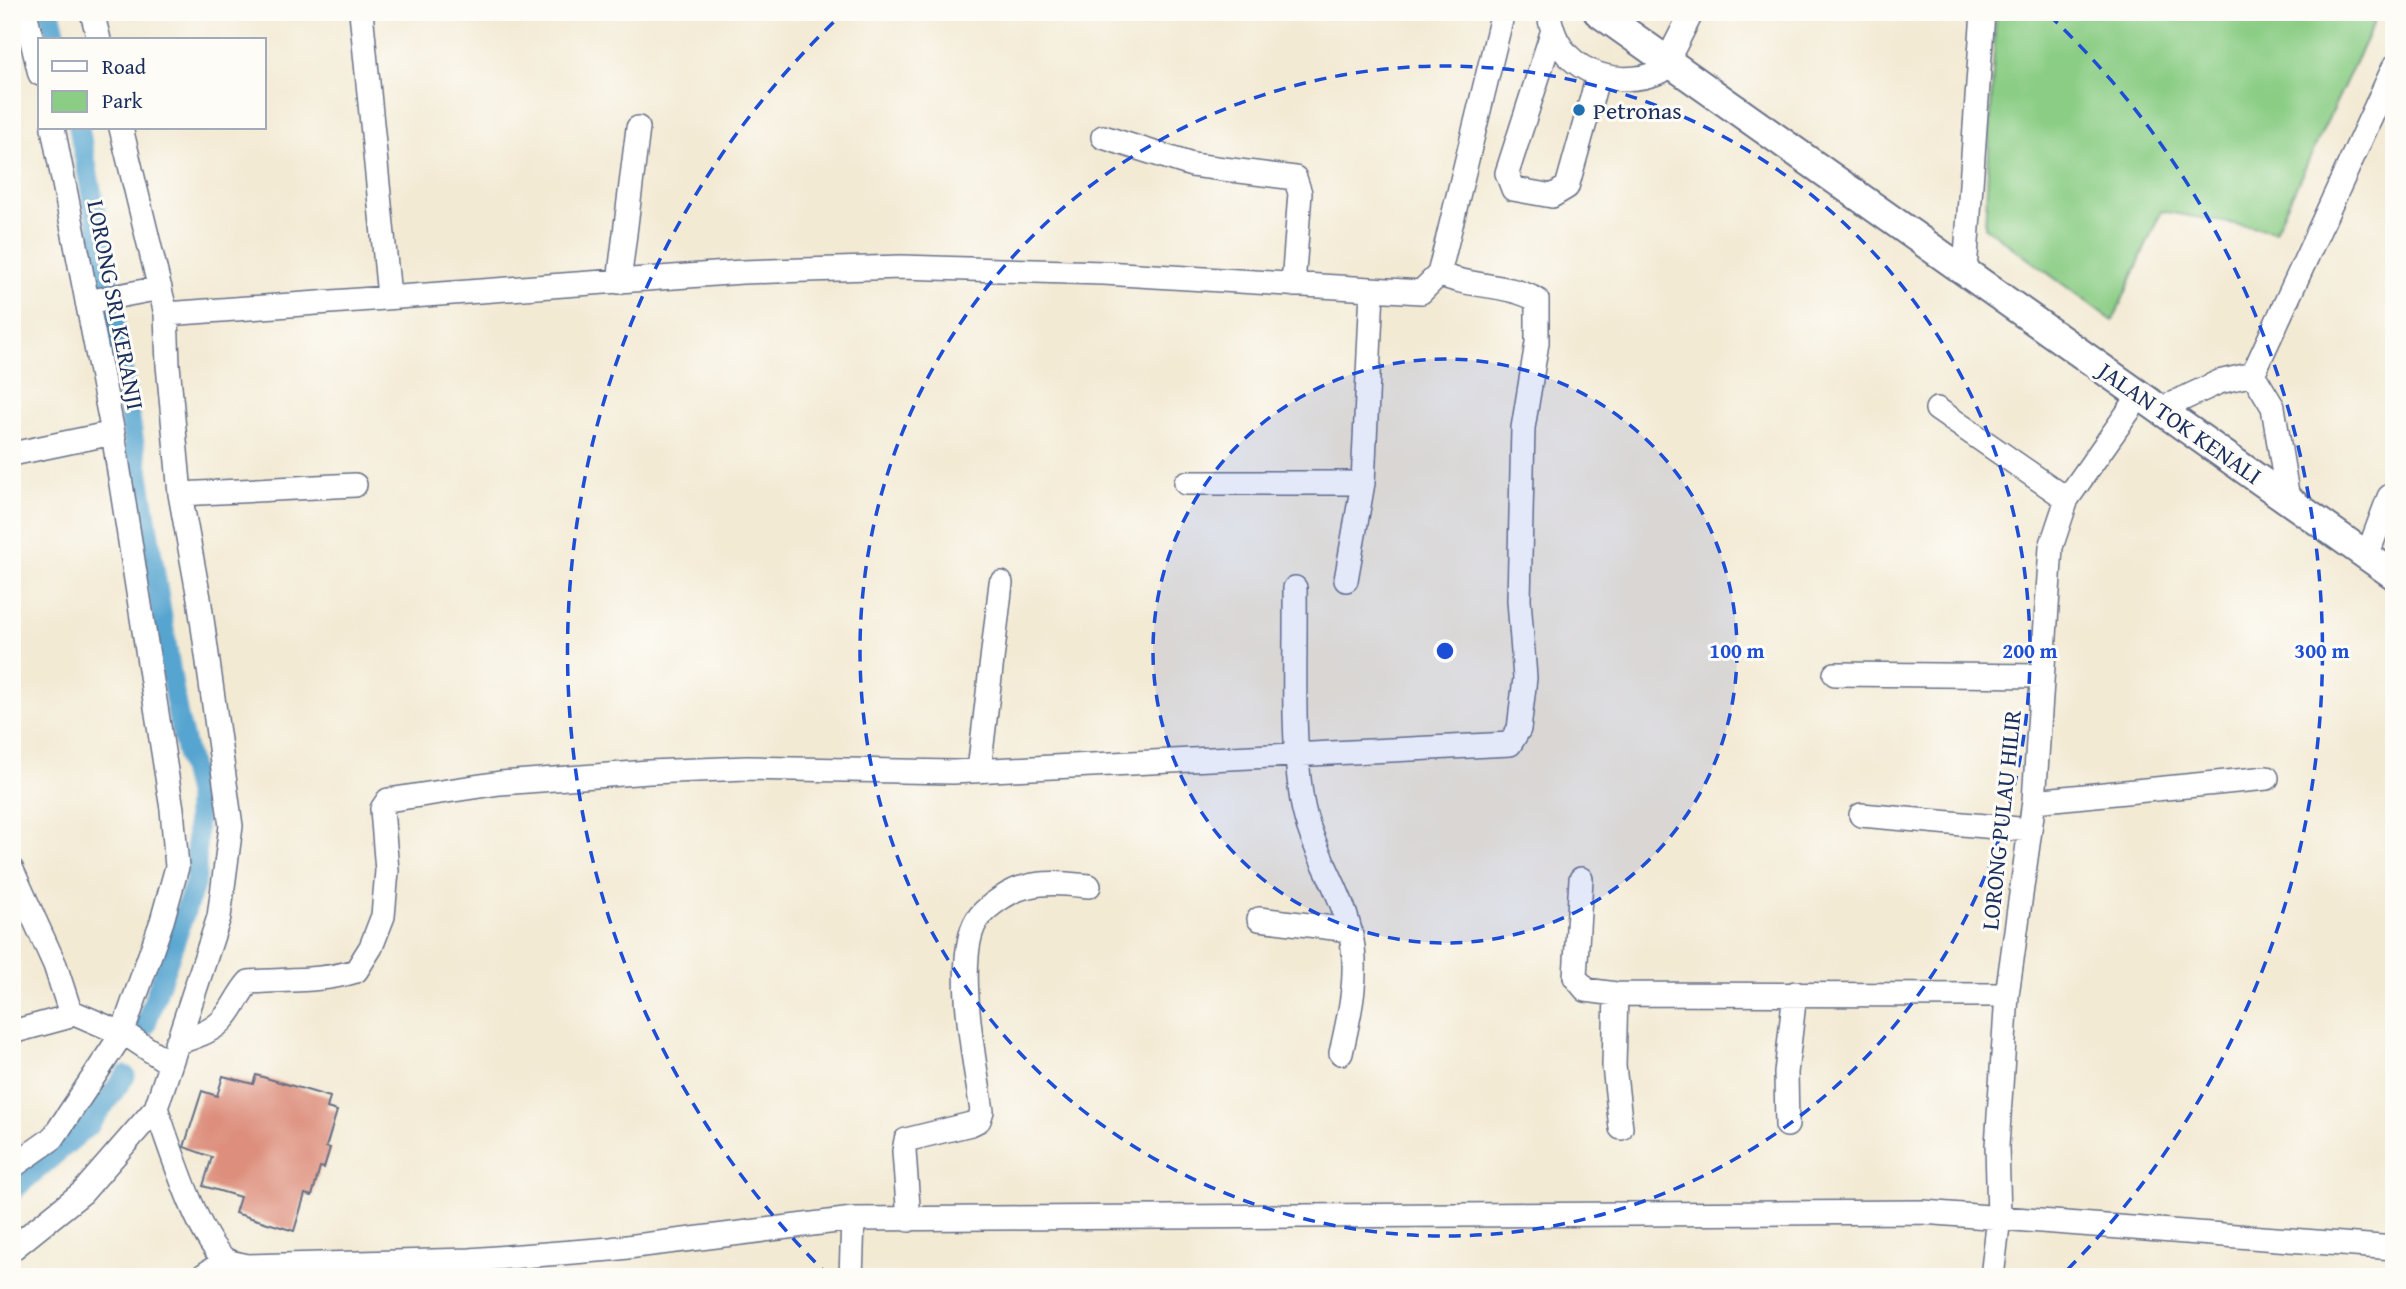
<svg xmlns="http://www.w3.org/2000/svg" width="2406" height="1289" font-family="'Gentium Book Plus',serif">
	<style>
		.green { fill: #8bcd85; stroke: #537e72; stroke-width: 2 }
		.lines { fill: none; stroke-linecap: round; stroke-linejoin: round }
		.canal { stroke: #57a5d0; stroke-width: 21 }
		.building { fill: #dd8e7b }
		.minor-casing { stroke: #677087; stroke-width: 26 }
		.major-casing { stroke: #677087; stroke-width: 32 }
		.minor { stroke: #fff; stroke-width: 23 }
		.major { stroke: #fff; stroke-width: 28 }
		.ring { fill: none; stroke: #1d4ed8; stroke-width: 3.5; stroke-dasharray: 12 9 }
		.poi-dot { fill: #1f6fb2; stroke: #fdfcf7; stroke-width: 2.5 }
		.labels { text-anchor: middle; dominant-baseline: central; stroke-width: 6; stroke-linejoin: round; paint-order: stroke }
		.poi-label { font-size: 24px; fill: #1b2f5e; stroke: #fdfcf7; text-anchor: start }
		.street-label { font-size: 24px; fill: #1b2f5e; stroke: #fdfcf7 }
		.centre { fill: #1d4ed8; stroke: #fdfcf7; stroke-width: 3.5 }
		.ring-label { font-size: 21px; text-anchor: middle; font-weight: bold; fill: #1d4ed8; stroke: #fdfcf7; stroke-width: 6; stroke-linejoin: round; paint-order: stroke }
	</style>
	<rect width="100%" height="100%" fill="#fdfcf7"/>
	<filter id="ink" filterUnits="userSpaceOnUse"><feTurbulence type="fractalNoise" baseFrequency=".0143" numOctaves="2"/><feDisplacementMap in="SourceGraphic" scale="14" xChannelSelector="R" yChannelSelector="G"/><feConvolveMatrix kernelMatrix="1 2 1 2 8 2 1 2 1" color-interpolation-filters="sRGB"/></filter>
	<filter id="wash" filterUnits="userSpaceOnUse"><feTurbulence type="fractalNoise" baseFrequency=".00686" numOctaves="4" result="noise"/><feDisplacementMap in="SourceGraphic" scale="28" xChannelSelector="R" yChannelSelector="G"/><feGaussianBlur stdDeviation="1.57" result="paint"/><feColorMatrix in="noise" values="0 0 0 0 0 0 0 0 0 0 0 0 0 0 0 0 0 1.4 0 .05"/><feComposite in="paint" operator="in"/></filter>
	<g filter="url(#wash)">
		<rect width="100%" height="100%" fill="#f3ead4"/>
		<path class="green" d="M 1996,12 L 2379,12 L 2275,231 L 2161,211 L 2113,321 L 1985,227 Z"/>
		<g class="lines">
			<path class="canal" d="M 50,12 L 57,40
				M 79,128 L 110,288
				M 112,307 L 178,717 L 197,793 L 196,880 L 145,1026
				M 12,1191 L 89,1125 L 125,1076"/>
		</g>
		<g id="blocks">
			<path class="building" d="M 256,1075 L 330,1097 L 327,1108 L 337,1111 L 326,1147 L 330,1148 L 324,1168 L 320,1167 L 312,1196 L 305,1194 L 294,1231 L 235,1213 L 240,1197 L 203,1186 L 212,1157 L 184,1147 L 202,1091 L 217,1096 L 223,1076 L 253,1084 Z"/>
		</g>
	</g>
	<g filter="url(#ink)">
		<use href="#blocks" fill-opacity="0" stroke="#677087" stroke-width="2"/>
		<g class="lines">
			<g class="minor-casing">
				<path id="minor" d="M 25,12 L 40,74
					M 92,12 L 99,40
					M 361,12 L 389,296
					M 1549,12 C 1554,69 1614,92 1662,71 L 1692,12
					M 1553,30 L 1507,173 L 1513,189 L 1552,196 L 1567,187 L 1598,76
					M 1103,137 L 1192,165 L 1295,178 L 1300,193 L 1293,285
					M 1965,271 L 1983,12
					M 619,282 L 638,128
					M 87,302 L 160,288
					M 166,314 L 742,272 L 901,267 L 1104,273 L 1421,292 L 1439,274 L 1503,12
					M 2253,374 L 2394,67
					M 2253,374 L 2273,407 L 2288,499
					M 1937,409 L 2067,499
					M 2161,409 L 2219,382 L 2253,374
					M 12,454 L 113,433 L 53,128
					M 1186,483 L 1363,483
					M 180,494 L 355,485
					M 2367,556 L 2389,497 L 2394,493
					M 1346,580 L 1363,483 L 1372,290
					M 1295,588 C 1296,658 1291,732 1302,801 C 1310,848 1340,886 1350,931 C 1360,971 1350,1014 1341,1053
					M 1835,674 L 2042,676
					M 979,770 L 1001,583
					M 2034,801 L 2267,778
					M 1861,815 L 2030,830
					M 12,870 L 55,965 L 70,1011
					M 1581,879 L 1575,977 L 1586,990 L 1616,994
					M 1259,919 L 1350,930
					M 12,1032 L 64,1018 L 70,1011 L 130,1037 L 169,1063
					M 176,1043 C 194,1037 214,1032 226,1016 C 235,1005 239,993 249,982 C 286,979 320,982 356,971 L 371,947 L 383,916 L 387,871 L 382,809 L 388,800 L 500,783 L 649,772 L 747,768 L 953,772 L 1510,744 L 1519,729 L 1525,678 L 1519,600 L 1523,428 L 1537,343 L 1537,300 C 1507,283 1471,288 1439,274
					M 156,1108 C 168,1141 199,1242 226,1260 C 231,1263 240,1264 247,1266 L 470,1260 L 611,1249 L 853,1219 L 1923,1212 L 2394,1248
					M 1787,1125 L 1786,1073 L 1795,993
					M 1621,1128 L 1614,1066 L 1616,994 L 2007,995
					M 12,1167 L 53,1138 L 122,1034 L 162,921 L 177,867 L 172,809 L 113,433
					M 909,1220 L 904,1151 L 906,1140 L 971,1124 L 979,1120 L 982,1111 C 976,1069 951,949 980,916 C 989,905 1011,890 1025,887 C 1045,881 1068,884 1089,886
					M 12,1249 L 83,1192 L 156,1108 L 219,917 L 231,826 L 199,598 L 180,494 L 168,365 L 166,314 L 121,128
					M 201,1277 L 226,1260
					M 851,1277 L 853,1219
					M 1992,1277 L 1999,1217 L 1997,1146 L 2007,995 L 2034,801 L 2051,547 L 2067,499 L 2140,395"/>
			</g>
			<g class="major-casing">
				<path id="major" d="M 1598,12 L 2394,575"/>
			</g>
			<use href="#minor" class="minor"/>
			<use href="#major" class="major"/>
		</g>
	</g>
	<circle cx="1445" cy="651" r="292" fill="#1d4ed8" fill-opacity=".12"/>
	<g class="ring">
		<circle cx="1445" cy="651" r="292"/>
		<circle cx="1445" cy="651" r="585"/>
		<path d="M830 1277A877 877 0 0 1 841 15M2049 15A877 877 0 0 1 2060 1277"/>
	</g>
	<circle class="poi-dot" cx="1579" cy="110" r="7"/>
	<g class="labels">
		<g class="poi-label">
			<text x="1593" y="110">Petronas</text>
		</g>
		<g class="street-label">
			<text transform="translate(116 305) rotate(79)">LORONG SRI KERANJI</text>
			<text transform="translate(2180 423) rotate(35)">JALAN TOK KENALI</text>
			<text transform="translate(2001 820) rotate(-84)">LORONG PULAU HILIR</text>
		</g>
	</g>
	<circle cx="1445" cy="651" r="10" class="centre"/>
	<g class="ring-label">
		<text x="1737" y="658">100 m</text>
		<text x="2030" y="658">200 m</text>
		<text x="2322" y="658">300 m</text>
	</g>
	<rect width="2406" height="1289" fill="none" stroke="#fdfcf7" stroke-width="42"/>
	<rect x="38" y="38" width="228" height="91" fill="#fdfcf7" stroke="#a3aaba" stroke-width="2"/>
	<rect x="52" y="61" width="35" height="10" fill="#ffffff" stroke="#a3aaba" stroke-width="2"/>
	<text x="102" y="74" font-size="21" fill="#1b2f5e">Road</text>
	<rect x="52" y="91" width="35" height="21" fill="#8bcd85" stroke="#a3aaba" stroke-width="2"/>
	<text x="102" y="108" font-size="21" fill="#1b2f5e">Park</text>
</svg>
